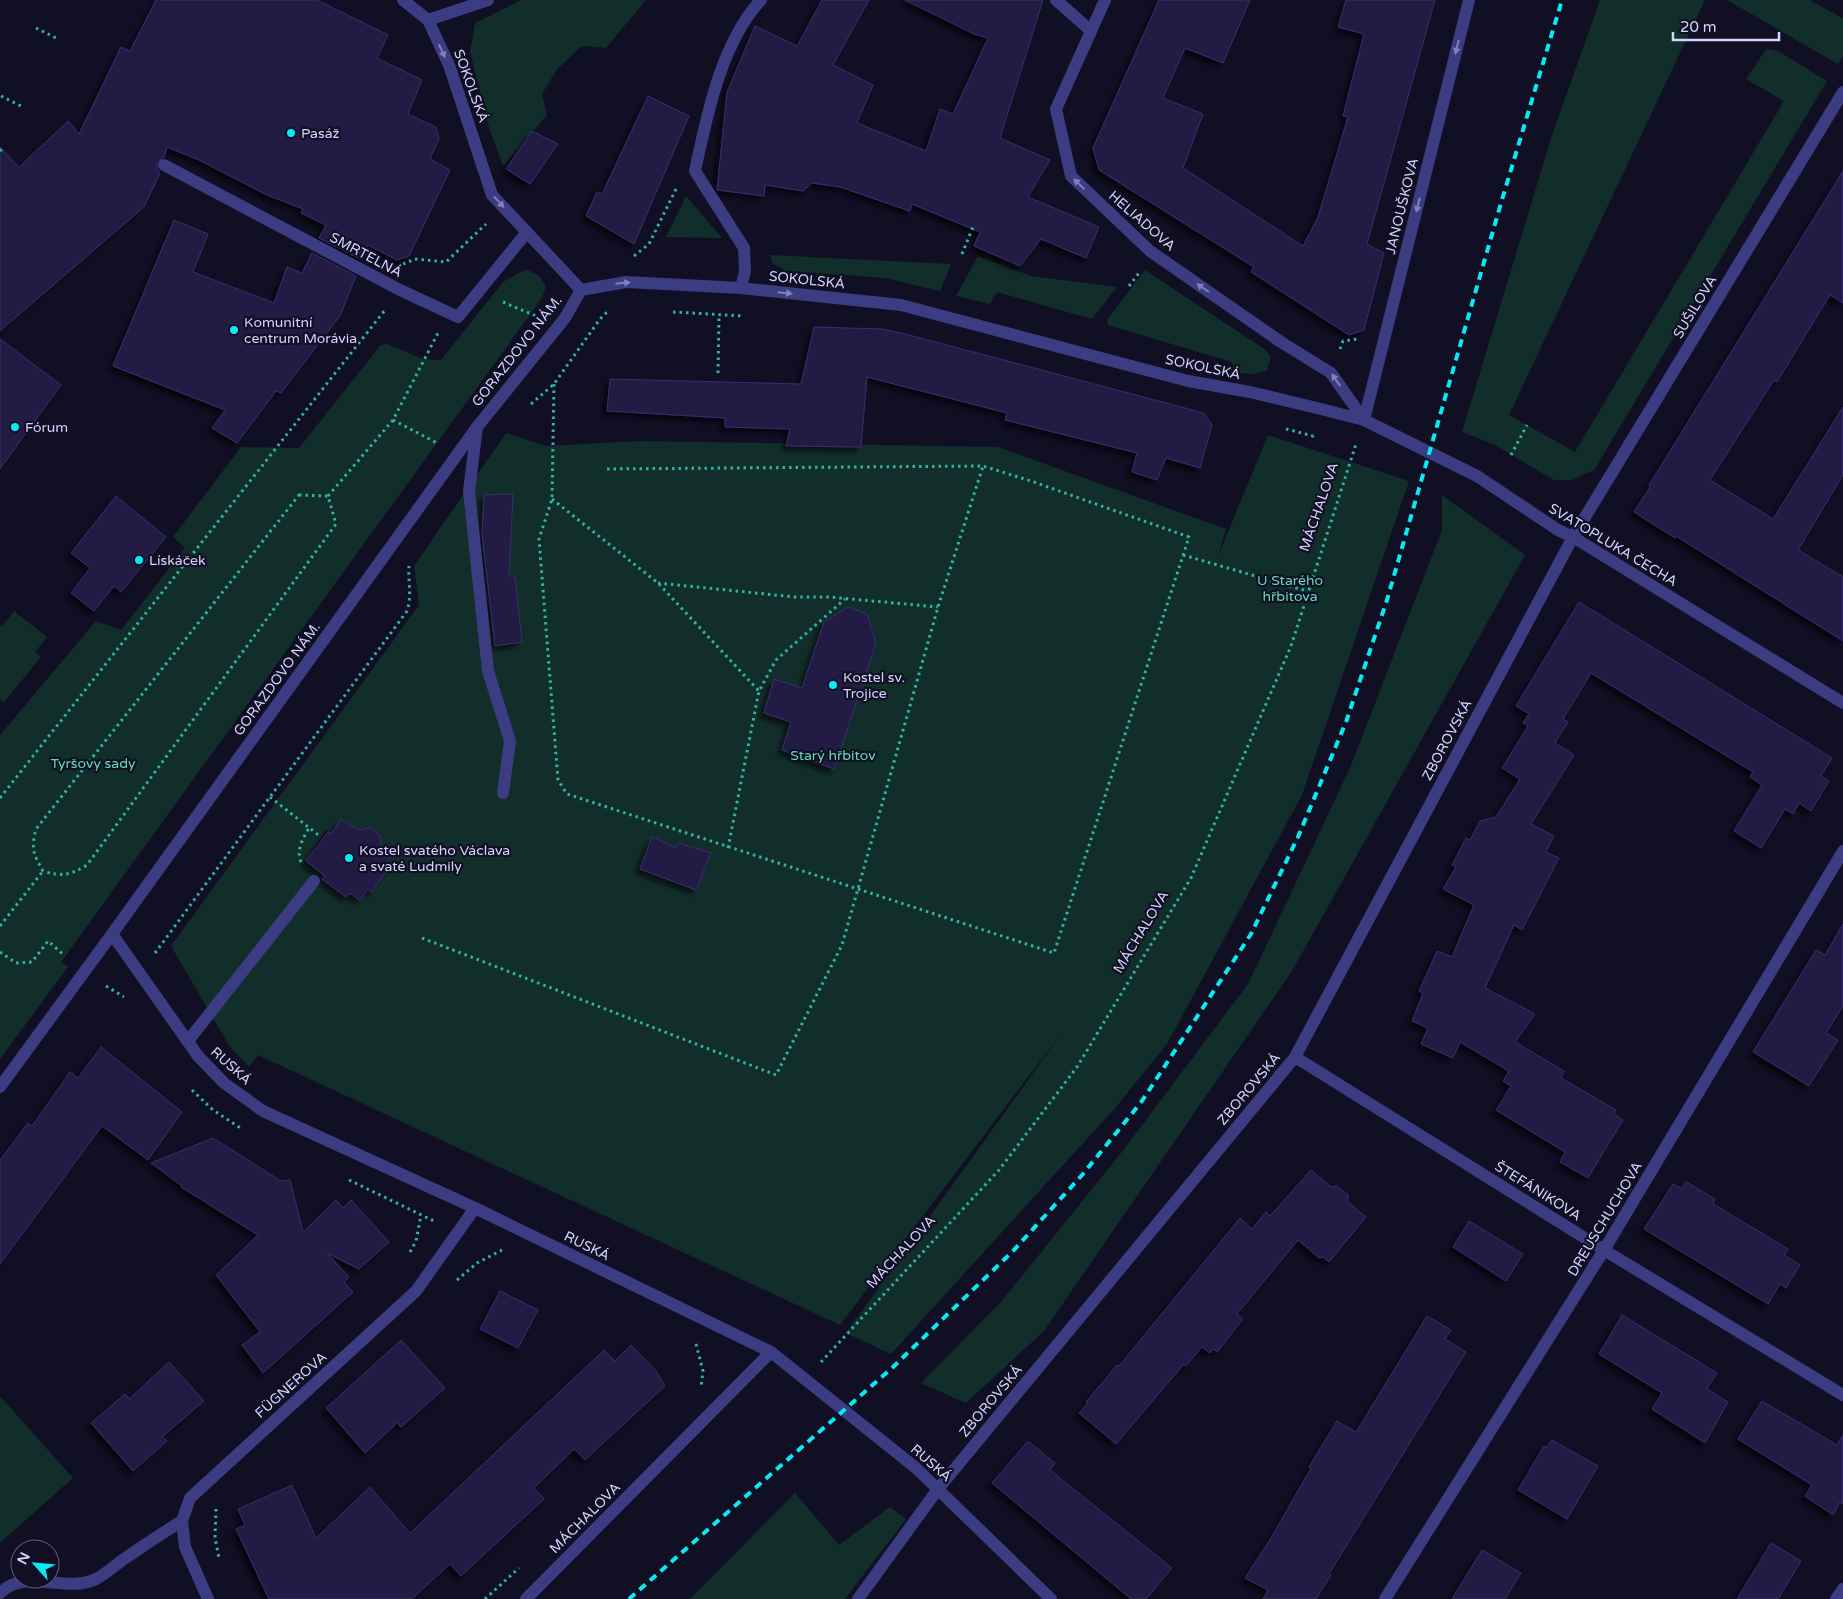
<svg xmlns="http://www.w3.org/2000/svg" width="1843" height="1599" font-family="'Varela Round',sans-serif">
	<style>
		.green { fill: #122e2b; fill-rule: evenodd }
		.building { fill: #221c44; stroke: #382e70; filter: url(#shadow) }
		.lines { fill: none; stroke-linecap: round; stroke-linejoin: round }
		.path { stroke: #32b3a4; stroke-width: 3; stroke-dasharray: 2.5 4; stroke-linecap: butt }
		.service { stroke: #3b3c82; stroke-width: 12 }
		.minor { stroke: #3b3c82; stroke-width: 12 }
		.rail { stroke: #07ebf6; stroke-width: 4; stroke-dasharray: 8 6; stroke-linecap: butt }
		.oneway { fill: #8180ba }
		.poi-dot { fill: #07ebf6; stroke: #110f24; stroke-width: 2 }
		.labels { text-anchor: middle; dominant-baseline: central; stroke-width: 4.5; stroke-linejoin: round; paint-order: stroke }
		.street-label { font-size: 14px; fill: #d6d3fe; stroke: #110f24 }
		.poi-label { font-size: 14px; fill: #d6d3fe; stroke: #110f24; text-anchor: start }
		.park-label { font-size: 14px; fill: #61dcb7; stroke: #110f24 }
	</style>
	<defs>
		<filter id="shadow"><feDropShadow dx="-4.5" dy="4.5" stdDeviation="2.5" flood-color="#0009"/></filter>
	</defs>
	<rect width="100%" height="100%" fill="#110f24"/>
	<path class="green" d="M 521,0 L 646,0 L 606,48 L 582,46 L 557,69 L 542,94 L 547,115 L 503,166 L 489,128 L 470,52 L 475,23 Z
		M 1600,0 L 1705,0 L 1509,415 L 1575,452 L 1784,101 L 1746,79 L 1766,49 L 1778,51 L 1827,81 L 1594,470 L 1572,480 L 1554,480 L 1495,445 L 1462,432 L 1552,135 Z
		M 1727,0 L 1809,0 L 1843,18 L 1843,56 L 1838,64 Z
		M 686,196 L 722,238 L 666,237 Z
		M 770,255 L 951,264 L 940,291 L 885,278 L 786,271 L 772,263 Z
		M 978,256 L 1031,276 L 1117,287 L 1092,319 L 997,292 L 990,304 L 956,296 Z
		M 526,269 L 539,276 L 546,286 L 542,298 L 61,962 L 68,967 L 0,1059 L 0,735 L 96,621 L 121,630 L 185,548 L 173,537 L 241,447 L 299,448 L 380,346 L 387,344 L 423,359 L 441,360 L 503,282 Z
		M 1145,270 L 1266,350 L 1271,357 L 1267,370 L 1255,374 L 1235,373 L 1232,362 L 1108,325 L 1107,320 Z
		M 506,433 L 546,446 L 640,441 L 998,447 L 1226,529 L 1218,556 L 1268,435 L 1409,481 L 1302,795 L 1167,1044 L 1116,1107 L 891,1354 L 846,1333 L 1064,1030 L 840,1325 L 258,1055 L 249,1067 L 230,1047 L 171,946 L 419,605 L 414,566 ZM 341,819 L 359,830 L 370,828 L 380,835 L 381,846 L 393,854 L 385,865 L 388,868 L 372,892 L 368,889 L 360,900 L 349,893 L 346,897 L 323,880 L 326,875 L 306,861 L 326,830 L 331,834 Z
		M 1442,495 L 1525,555 L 1292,971 L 1044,1331 L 966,1403 L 921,1383 L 1001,1302 L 1125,1148 L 1248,984 L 1350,768 L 1442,530 Z
		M 14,611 L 47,637 L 35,652 L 41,657 L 4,702 L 0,699 L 0,624 L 2,626 Z
		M 0,1396 L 73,1478 L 0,1543 Z
		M 795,1493 L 839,1545 L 890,1507 L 906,1519 L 845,1599 L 690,1599 Z"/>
	<path class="building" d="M 156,0 L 317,0 L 388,35 L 377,58 L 422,80 L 408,114 L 436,127 L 439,139 L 430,159 L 450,170 L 409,256 L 397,260 L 368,245 L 362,260 L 319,238 L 326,225 L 301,213 L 303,209 L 267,195 L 199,160 L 167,147 L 164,157 L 157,162 L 157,169 L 160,173 L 144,207 L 0,331 L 0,147 L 19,167 L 68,121 L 79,134 L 121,47 L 130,51 Z
		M 822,0 L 869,0 L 833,65 L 873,85 L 857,123 L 926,151 L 940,109 L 953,114 L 988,38 L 974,34 L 905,0 L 1043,0 L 1000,138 L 1050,160 L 1028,197 L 1099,227 L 1086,258 L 1041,239 L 1020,266 L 974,246 L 980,232 L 912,204 L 910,211 L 840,187 L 812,183 L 803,191 L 765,185 L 764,196 L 717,190 L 727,92 L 755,26 L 797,46 Z
		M 1159,0 L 1250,0 L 1223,63 L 1185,48 L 1163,98 L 1203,114 L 1183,168 L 1303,246 L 1318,217 L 1348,117 L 1343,116 L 1364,34 L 1338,27 L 1346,0 L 1435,0 L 1367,244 L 1384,253 L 1364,330 L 1349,335 L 1251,272 L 1254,267 L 1099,170 L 1093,148 Z
		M 648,96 L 689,116 L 634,244 L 586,216 L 597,192 L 602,194 Z
		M 532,131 L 558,144 L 530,184 L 506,169 Z
		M 1843,171 L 1843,303 L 1830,295 L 1777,382 L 1774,380 L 1710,480 L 1773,519 L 1843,407 L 1843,475 L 1798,550 L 1843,577 L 1843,641 L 1676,536 L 1675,538 L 1634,512 L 1650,487 L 1649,485 Z
		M 174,220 L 208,234 L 193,272 L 274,303 L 287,267 L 302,273 L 312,253 L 356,276 L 340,316 L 281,393 L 276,391 L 237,443 L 212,428 L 225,410 L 113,366 Z
		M 814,327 L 883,329 L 909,335 L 1204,413 L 1212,425 L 1200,468 L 1166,458 L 1157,480 L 1132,472 L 1137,453 L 1005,420 L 1007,413 L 867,377 L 861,447 L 786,446 L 790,429 L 725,427 L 725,418 L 607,411 L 610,379 L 801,384 Z
		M 0,339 L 61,385 L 0,469 Z
		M 513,494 L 509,576 L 515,576 L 522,642 L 495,646 L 482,534 L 484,495 Z
		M 116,496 L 166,537 L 121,592 L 114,586 L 94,611 L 71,593 L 90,568 L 71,553 Z
		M 1579,602 L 1832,758 L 1821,776 L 1829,781 L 1811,811 L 1799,803 L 1793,814 L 1785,809 L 1761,848 L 1734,831 L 1762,785 L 1750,777 L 1753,772 L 1591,673 L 1563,719 L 1568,722 L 1555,743 L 1574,755 L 1531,824 L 1554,836 L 1546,852 L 1559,858 L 1522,930 L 1514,925 L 1485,988 L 1535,1014 L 1515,1042 L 1564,1071 L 1561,1078 L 1616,1110 L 1614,1114 L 1623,1120 L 1588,1178 L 1560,1162 L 1565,1152 L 1496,1110 L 1511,1086 L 1503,1081 L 1509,1071 L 1460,1042 L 1453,1058 L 1421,1044 L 1428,1028 L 1412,1021 L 1423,993 L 1419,991 L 1437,951 L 1452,957 L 1474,905 L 1443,889 L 1456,867 L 1452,865 L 1466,838 L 1470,840 L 1480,821 L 1496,817 L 1520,779 L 1502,768 L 1528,726 L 1523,723 L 1529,714 L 1516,706 Z
		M 848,607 L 867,614 L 876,643 L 834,769 L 782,750 L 791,722 L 764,713 L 774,679 L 802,688 L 824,622 Z
		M 341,819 L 359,830 L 370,828 L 380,835 L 381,846 L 393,854 L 385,865 L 388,868 L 372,892 L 368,889 L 360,900 L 349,893 L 346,897 L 322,879 L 325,876 L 306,861 L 328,832 L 331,834 Z
		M 652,837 L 676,848 L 678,843 L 711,853 L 696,890 L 640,869 Z
		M 1843,924 L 1843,1006 L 1826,1033 L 1838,1040 L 1809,1086 L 1753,1052 L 1816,950 L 1825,955 Z
		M 101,1047 L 182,1112 L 148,1160 L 102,1126 L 0,1264 L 0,1160 L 28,1123 L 32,1126 L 70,1072 L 78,1078 Z
		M 213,1138 L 281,1181 L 290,1180 L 303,1232 L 336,1200 L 343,1208 L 351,1200 L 389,1242 L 359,1269 L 327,1253 L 349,1277 L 344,1282 L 353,1292 L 263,1373 L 242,1345 L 260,1332 L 216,1275 L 258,1235 L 181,1187 L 182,1186 L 151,1163 Z
		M 1311,1170 L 1331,1187 L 1337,1186 L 1348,1195 L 1348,1202 L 1366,1217 L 1329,1262 L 1323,1257 L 1319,1258 L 1298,1240 L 1237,1314 L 1243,1319 L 1217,1352 L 1213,1349 L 1210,1353 L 1202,1347 L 1186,1366 L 1184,1364 L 1116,1444 L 1079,1413 L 1088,1403 L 1086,1402 L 1117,1365 L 1119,1366 L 1240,1218 L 1252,1229 L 1266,1212 L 1270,1216 Z
		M 1686,1182 L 1715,1199 L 1713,1204 L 1788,1249 L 1784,1255 L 1800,1265 L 1786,1288 L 1780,1284 L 1768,1304 L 1644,1229 L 1673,1184 L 1682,1189 Z
		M 1469,1221 L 1523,1254 L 1506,1281 L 1453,1247 Z
		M 500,1291 L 538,1310 L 518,1348 L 480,1329 Z
		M 1622,1315 L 1717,1373 L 1707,1389 L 1728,1402 L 1705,1443 L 1652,1409 L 1662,1393 L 1599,1354 Z
		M 1427,1316 L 1451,1330 L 1445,1339 L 1466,1352 L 1329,1574 L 1331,1575 L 1316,1599 L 1263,1599 L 1268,1590 L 1245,1578 L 1271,1538 L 1311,1468 L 1309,1467 L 1337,1421 L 1356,1432 Z
		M 401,1340 L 445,1388 L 401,1427 L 397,1423 L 365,1453 L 326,1408 Z
		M 631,1345 L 656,1371 L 665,1386 L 585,1460 L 574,1449 L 534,1488 L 544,1499 L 461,1576 L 450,1564 L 412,1599 L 269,1599 L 236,1529 L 245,1525 L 238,1509 L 292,1485 L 316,1538 L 370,1487 L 410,1533 L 604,1350 L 615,1361 Z
		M 169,1362 L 204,1401 L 162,1437 L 167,1441 L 133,1471 L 91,1423 L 125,1394 L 129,1399 Z
		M 1762,1401 L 1837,1445 L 1843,1435 L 1843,1504 L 1840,1502 L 1833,1515 L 1805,1496 L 1812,1485 L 1738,1439 Z
		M 1552,1440 L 1598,1466 L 1567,1519 L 1518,1490 L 1544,1446 L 1546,1448 Z
		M 1028,1441 L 1055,1463 L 1050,1470 L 1172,1568 L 1146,1599 L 1131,1599 L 992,1483 Z
		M 1771,1543 L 1801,1561 L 1789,1581 L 1778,1599 L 1737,1599 Z
		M 1482,1550 L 1521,1573 L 1505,1599 L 1452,1599 Z"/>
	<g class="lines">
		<path class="path" d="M 36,28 L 58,39
			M 1,96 L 23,107
			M 0,151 L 2,149
			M 962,254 L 973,227
			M 634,256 L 649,244 L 676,189
			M 403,264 L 415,259 L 446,262 L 486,224
			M 1129,286 L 1139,273
			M 503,302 L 536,316
			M 673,312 L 744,316
			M 1340,349 L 1343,341 L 1358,339
			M 718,373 L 719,315
			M 554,384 L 552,499 L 539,539 L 558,780 L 567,794 L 1054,953 L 1189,537 L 1031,481 L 983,466 L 603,469
			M 531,404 L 554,384 L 600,319 L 608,311
			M 393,420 L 437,443
			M 1286,429 L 1313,436 L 1315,432
			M 1511,455 L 1527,425
			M 299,495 L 328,496 L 336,524 L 87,865 C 71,875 61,877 43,871 C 33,854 31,848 36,829 Z
			M 328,496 L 393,420 L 438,333
			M 552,499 L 658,583 L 759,691
			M 1183,555 L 1307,591
			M 658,583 L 795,597 L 829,597 L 938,607
			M 270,797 L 321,837
			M 0,798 L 385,310
			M 728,848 L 759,691 L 776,660 L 845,599
			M 301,862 C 296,850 303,838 309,828
			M 0,926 L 43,871
			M 422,938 L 776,1075 L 842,945 L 938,607 L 983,466
			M 0,952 L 16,963 L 32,962 L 48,941 L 65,956
			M 155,953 L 407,611 C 412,596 408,582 409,566
			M 106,986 L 124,997
			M 192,1090 L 213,1110 L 242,1129
			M 349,1180 L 436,1222
			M 410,1252 L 416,1241 L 421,1215
			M 457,1280 L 477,1263 L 502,1250
			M 696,1344 L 703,1371 L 701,1387
			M 821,1362 L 999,1170 L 1077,1067 L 1191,878 L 1291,646 L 1356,444
			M 216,1509 L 215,1538 L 219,1558
			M 485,1599 L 519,1568"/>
		<path class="service" d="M 164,165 L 400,290 L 458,317 L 527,232
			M 477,427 L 469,491 L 488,671 L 510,741 L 503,793
			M 188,1041 L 314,881
			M 0,1593 C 28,1567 64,1594 96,1579 C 106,1574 115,1565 124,1559 C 143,1546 162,1533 182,1521"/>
		<path class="minor" d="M 403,0 L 428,20 L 449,65 L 492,195 L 581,290 L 626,282 L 741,288 L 901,305 L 1188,381 L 1250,392 L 1321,409 L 1364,420 L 1477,476 L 1558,530 L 1573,537 L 1843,703
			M 1056,0 L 1090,30
			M 1105,0 L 1056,109 L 1071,176 L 1150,251 L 1281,342 L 1331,373 L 1364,420
			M 428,20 L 488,0
			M 741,288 L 745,271 L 744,248 L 695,171 C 707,115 721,43 761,0
			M 1364,420 L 1469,0
			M 112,934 L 198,1056 L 224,1083 L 263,1111 L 475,1208 L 771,1352 L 916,1468 L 1051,1599
			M 1295,1057 L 1604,1250 L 1843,1395
			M 0,1087 L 112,934 L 477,427 L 565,318 L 581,290
			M 208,1599 L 185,1547 L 182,1521 L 190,1498 L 416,1291 L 475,1208
			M 526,1599 L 771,1352
			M 858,1599 L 938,1489 L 1295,1057 L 1573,537 L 1843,92
			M 1385,1599 L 1604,1250 L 1843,851
			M 1836,1599 L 1843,1589"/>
		<path class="rail" d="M 629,1599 L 893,1367 L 1013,1251 L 1083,1174 L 1142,1101 L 1251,934 L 1298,837 L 1346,722 L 1387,600 L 1501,203 L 1562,0"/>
	</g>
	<defs><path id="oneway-solid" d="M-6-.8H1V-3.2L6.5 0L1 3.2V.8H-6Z" transform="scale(1.25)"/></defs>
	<g class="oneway">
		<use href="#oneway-solid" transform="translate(1457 47) rotate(104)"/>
		<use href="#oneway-solid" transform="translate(442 51) rotate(65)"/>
		<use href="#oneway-solid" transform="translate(1079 184) rotate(-136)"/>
		<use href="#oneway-solid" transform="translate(499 202) rotate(47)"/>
		<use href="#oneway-solid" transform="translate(1418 205) rotate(104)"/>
		<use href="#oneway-solid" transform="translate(623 283) rotate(-6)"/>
		<use href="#oneway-solid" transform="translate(1203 288) rotate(-145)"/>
		<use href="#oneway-solid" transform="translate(785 293) rotate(6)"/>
		<use href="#oneway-solid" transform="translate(1336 380) rotate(-125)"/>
	</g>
	<g class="poi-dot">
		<circle cx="291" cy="133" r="5"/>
		<circle cx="234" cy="330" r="5"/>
		<circle cx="15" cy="427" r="5"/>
		<circle cx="139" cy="560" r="5"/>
		<circle cx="833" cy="685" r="5"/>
		<circle cx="349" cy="858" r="5"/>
	</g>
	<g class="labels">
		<g class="street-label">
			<text transform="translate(471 86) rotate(70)">SOKOLSKÁ</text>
			<text transform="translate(1402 206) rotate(-76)">JANOUŠKOVA</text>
			<text transform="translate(1142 221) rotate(41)">HELIADOVA</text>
			<text transform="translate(366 255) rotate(28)">SMRTELNÁ</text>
			<text transform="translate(807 280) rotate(6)">SOKOLSKÁ</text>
			<text transform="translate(1695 307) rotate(-59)">SUŠILOVA</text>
			<text transform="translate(517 351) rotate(-52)">GORAZDOVO NÁM.</text>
			<text transform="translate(1203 367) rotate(12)">SOKOLSKÁ</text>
			<text transform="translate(1319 507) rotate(-71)">MÁCHALOVA</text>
			<text transform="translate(1613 545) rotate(31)">SVATOPLUKA ČECHA</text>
			<text transform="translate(277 679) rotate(-54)">GORAZDOVO NÁM.</text>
			<text transform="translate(1447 740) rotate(-62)">ZBOROVSKÁ</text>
			<text transform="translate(1141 932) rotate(-59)">MÁCHALOVA</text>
			<text transform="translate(231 1066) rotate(42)">RUSKÁ</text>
			<text transform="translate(1249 1089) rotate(-50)">ZBOROVSKÁ</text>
			<text transform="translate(1538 1191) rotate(32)">ŠTEFÁNIKOVA</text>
			<text transform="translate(1605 1219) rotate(-59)">DREUSCHUCHOVA</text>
			<text transform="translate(587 1246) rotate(26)">RUSKÁ</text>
			<text transform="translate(901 1252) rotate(-47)">MÁCHALOVA</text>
			<text transform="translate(291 1385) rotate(-42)">FÜGNEROVA</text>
			<text transform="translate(991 1401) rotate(-50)">ZBOROVSKÁ</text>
			<text transform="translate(931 1463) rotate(41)">RUSKÁ</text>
			<text transform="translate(585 1518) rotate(-45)">MÁCHALOVA</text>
		</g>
		<g class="poi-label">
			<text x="301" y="133">Pasáž</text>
			<text x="244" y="322">Komunitní<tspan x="244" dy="16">centrum Morávia</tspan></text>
			<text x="25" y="427">Fórum</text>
			<text x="149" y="560">Lískáček</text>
			<text x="843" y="677">Kostel sv.<tspan x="843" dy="16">Trojice</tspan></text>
			<text x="359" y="850">Kostel svatého Václava<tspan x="359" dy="16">a svaté Ludmily</tspan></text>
		</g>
		<g class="park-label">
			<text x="1290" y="580">U Starého<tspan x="1290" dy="16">hřbitova</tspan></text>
			<text x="833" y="755">Starý hřbitov</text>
			<text x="93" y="763">Tyršovy sady</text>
		</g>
	</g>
	<g transform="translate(35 1564) rotate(297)"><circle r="24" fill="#110f24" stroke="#605d7b"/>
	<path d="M0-4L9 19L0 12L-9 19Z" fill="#07ebf6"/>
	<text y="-8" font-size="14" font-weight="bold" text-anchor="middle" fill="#d6d3fe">N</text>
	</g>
	<path d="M1673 32v8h106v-8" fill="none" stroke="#d6d3fe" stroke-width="2.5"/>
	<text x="1680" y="32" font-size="15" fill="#d6d3fe" stroke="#110f24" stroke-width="4" paint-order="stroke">20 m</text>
</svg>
